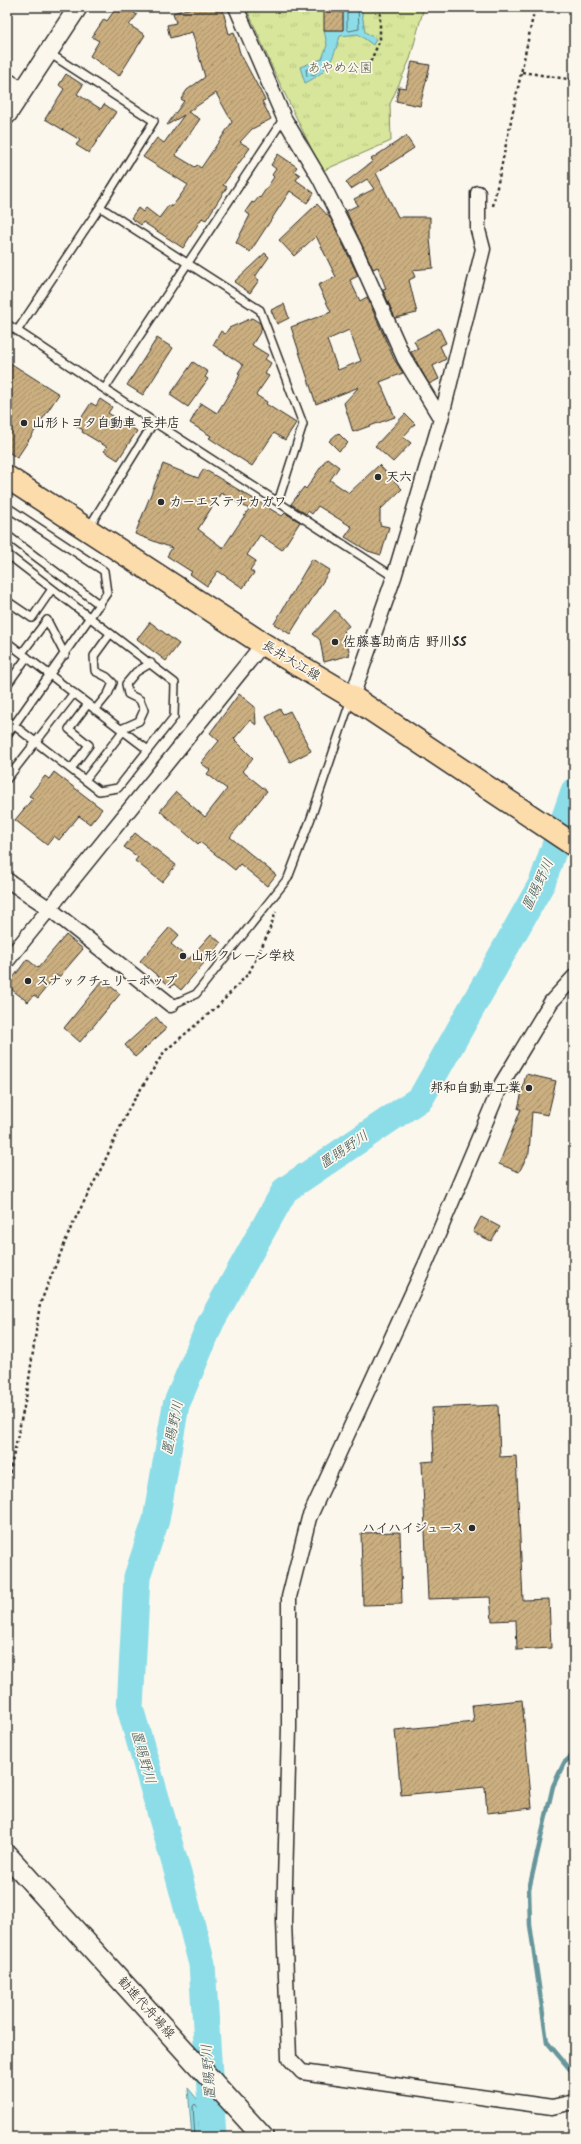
<svg xmlns="http://www.w3.org/2000/svg" width="581" height="2144" font-family="Kalam,'Klee One',sans-serif">
	<style>
		.park { fill: url(#park-tufts); stroke: #818862 }
		.water { fill: #8ddde8; stroke: #66969c }
		.lines { fill: none; stroke-linecap: round; stroke-linejoin: round }
		.shore { stroke: #527277; stroke-width: 1 }
		.stream { stroke: #66969c; stroke-width: 4.5 }
		.river { stroke: #8ddde8; stroke-width: 27 }
		.building { fill: url(#building-hatch); stroke: #2b2b2b; fill-rule: evenodd }
		.service-casing { stroke: #2b2b2b; stroke-width: 10 }
		.minor-casing { stroke: #2b2b2b; stroke-width: 17 }
		.tertiary-casing { stroke: #2b2b2b; stroke-width: 21 }
		.secondary-casing { stroke: #2b2b2b; stroke-width: 23 }
		.primary-casing { stroke: #2b2b2b; stroke-width: 25 }
		.path { stroke: #2b2b2b; stroke-width: 2.5; stroke-dasharray: 3 3; stroke-linecap: butt }
		.service { stroke: #fbf7ec; stroke-width: 7 }
		.minor { stroke: #fbf7ec; stroke-width: 14 }
		.tertiary { stroke: #fbf7ec; stroke-width: 18 }
		.secondary { stroke: #fbf7ec; stroke-width: 20 }
		.primary { stroke: #fddcac; stroke-width: 22 }
		.poi-dot { fill: #2b2b2b; stroke: #fbf7ec; stroke-width: 1.5 }
		.labels { text-anchor: middle; dominant-baseline: central; stroke-width: 3.5; stroke-linejoin: round; paint-order: stroke }
		.park-label { font-size: 13px; fill: #565a47; stroke: #fbf7ec }
		.poi-label { font-size: 13px; font-weight: bold; fill: #2b2b2b; stroke: #fbf7ec; text-anchor: start }
		.street-label { font-size: 13px; fill: #2b2b2b; stroke: #fbf7ec }
		.water-label { font-size: 14px; font-style: italic; fill: #44585a; stroke: #fbf7ec }
	</style>
	<defs>
		<pattern id="park-tufts" width="24" height="20" patternUnits="userSpaceOnUse"><rect width="24" height="20" fill="#d7e69a"/><path d="M3 7l-1-3M5 7V3M7 7l1-3M15 17l-1-3M17 17v-4M19 17l1-3" fill="none" stroke="#b9c585"/></pattern>
		<pattern id="building-hatch" width="6" height="6" patternUnits="userSpaceOnUse"><rect width="6" height="6" fill="#cbaf80"/><path d="M-1 1l2-2M0 6l6-6M5 7l2-2" fill="none" stroke="#a58f69"/></pattern>
	</defs>
	<rect width="100%" height="100%" fill="#fbf7ec"/>
	<filter id="ink" filterUnits="userSpaceOnUse"><feTurbulence type="fractalNoise" baseFrequency=".025" numOctaves="2"/><feDisplacementMap in="SourceGraphic" scale="8" xChannelSelector="R" yChannelSelector="G"/><feConvolveMatrix kernelMatrix="1 2 1 2 8 2 1 2 1" color-interpolation-filters="sRGB"/></filter>
	<g filter="url(#ink)">
		<path class="park" d="M 246,7 L 424,7 L 410,59 L 390,104 L 391,141 L 322,171 L 272,67 Z"/>
		<path class="water" d="M 343,7 L 361,7 L 365,32 L 376,39 L 373,45 L 358,34 L 340,36 C 333,60 328,72 305,83 L 300,67 L 322,59 L 327,45 L 324,30 L 343,30 Z
			M 188,2088 L 227,2135 L 228,2137 L 192,2137 Z"/>
		<g class="lines">
			<path class="shore" d="M 347,7 L 347,29 L 349,31 L 359,29 L 358,7
				M 319,65 L 321,68 L 315,74 L 307,76 L 306,70 Z
				M 195,2137 L 193,2106 L 195,2104 L 224,2137
				M 200,2137 L 199,2121 L 201,2119 L 217,2137"/>
			<path class="stream" d="M 574,1754 L 564,1763 L 553,1786 L 529,1889 L 530,1925 L 547,2042 L 574,2074"/>
			<path class="river" d="M 213,2137 L 202,1964 L 179,1877 L 130,1708 L 137,1577 L 156,1520 L 176,1405 L 211,1322 L 285,1190 L 421,1098 L 542,883 L 574,791"/>
		</g>
		<path class="building" d="M 117,7 L 127,7 L 137,15 L 129,25 L 145,35 L 119,76 L 90,56 L 99,41 L 92,37 L 104,19 L 107,21 Z
			M 194,7 L 222,7 L 229,34 L 234,32 L 240,53 L 265,100 L 262,101 L 271,119 L 252,129 L 240,142 L 250,148 L 223,185 L 227,187 L 206,220 L 202,218 L 183,248 L 143,222 L 141,225 L 131,218 L 138,208 L 143,212 L 146,208 L 159,218 L 169,205 L 172,207 L 188,185 L 143,157 L 157,138 L 164,143 L 184,115 L 167,125 L 184,101 L 181,99 L 187,90 L 205,77 L 192,32 L 170,38 L 167,25 L 176,23 L 173,13 ZM 216,93 L 232,122 L 201,168 L 197,165 L 195,167 L 175,155 L 200,119 L 188,112 Z
			M 324,7 L 343,7 L 343,30 L 324,30 Z
			M 412,62 L 430,65 L 420,106 L 396,101 L 399,87 L 406,88 Z
			M 66,74 L 83,85 L 77,94 L 101,109 L 104,104 L 116,112 L 89,153 L 76,145 L 80,140 L 45,119 L 64,89 L 59,85 Z
			M 406,136 L 414,148 L 376,173 L 398,217 L 430,217 L 430,239 L 433,268 L 412,270 L 415,277 L 409,280 L 417,313 L 395,318 L 383,290 L 386,289 L 378,267 L 373,269 L 346,211 L 358,205 L 354,199 L 374,189 L 367,179 L 351,189 L 346,182 L 373,161 L 371,159 Z
			M 278,154 L 297,167 L 294,171 L 300,175 L 296,180 L 314,193 L 307,203 L 290,191 L 250,252 L 236,243 L 250,215 L 245,212 L 252,202 L 254,203 L 259,197 L 260,198 L 274,177 L 272,175 L 276,169 L 271,165 Z
			M 317,204 L 331,219 L 358,276 L 350,280 L 360,301 L 367,297 L 394,359 L 403,373 L 380,382 L 395,417 L 353,432 L 344,403 L 359,387 L 316,404 L 291,327 L 331,312 L 318,285 L 336,277 L 316,236 L 294,256 L 279,240 ZM 349,330 L 361,361 L 338,370 L 327,340 Z
			M 265,253 L 269,257 L 255,277 L 259,280 L 250,293 L 234,282 Z
			M 284,304 L 289,318 L 277,324 L 271,310 Z
			M 252,318 L 260,323 L 262,329 L 252,345 L 268,355 L 265,359 L 271,363 L 265,374 L 269,376 L 256,395 L 267,402 L 266,404 L 296,423 L 285,440 L 274,433 L 252,466 L 209,438 L 211,436 L 190,423 L 201,403 L 217,413 L 237,381 L 240,374 L 238,373 L 243,365 L 213,345 L 221,331 L 225,334 L 229,328 Z
			M 439,328 L 446,343 L 440,346 L 446,359 L 433,366 L 439,379 L 429,384 L 411,352 L 418,349 L 414,341 Z
			M 157,338 L 173,348 L 143,395 L 127,385 Z
			M 7,361 L 59,394 L 17,458 L 7,451 Z
			M 193,362 L 208,372 L 205,377 L 208,379 L 188,407 L 170,395 Z
			M 100,399 L 112,407 L 108,413 L 137,431 L 118,460 L 104,451 L 107,447 L 82,432 L 83,430 L 76,426 L 91,403 L 96,406 Z
			M 405,414 L 415,424 L 403,437 L 411,443 L 393,462 L 375,446 Z
			M 338,433 L 348,443 L 339,451 L 329,441 Z
			M 327,458 L 339,467 L 330,480 L 349,493 L 379,465 L 402,489 L 380,510 L 380,525 L 389,527 L 381,555 L 368,551 L 345,537 L 352,527 L 318,506 L 312,514 L 308,511 L 306,514 L 291,504 L 304,487 L 306,489 Z
			M 163,464 L 198,478 L 204,469 L 282,516 L 285,513 L 300,522 L 282,550 L 260,535 L 247,555 L 256,561 L 250,570 L 254,573 L 243,588 L 218,571 L 207,586 L 190,574 L 192,572 L 167,556 L 172,548 L 135,534 ZM 221,493 L 249,509 L 223,548 L 198,529 Z
			M 312,559 L 330,570 L 290,634 L 274,624 Z
			M 335,610 L 349,626 L 344,630 L 350,655 L 324,662 L 320,640 L 313,634 Z
			M 150,622 L 179,644 L 166,661 L 137,639 Z
			M 239,694 L 255,707 L 256,725 L 250,720 L 234,739 L 253,758 L 242,771 L 267,791 L 230,837 L 276,875 L 267,886 L 240,864 L 235,870 L 200,842 L 198,844 L 160,811 L 176,792 L 205,817 L 227,789 L 207,774 L 210,770 L 201,763 L 219,741 L 210,733 Z
			M 280,709 L 283,714 L 290,711 L 311,751 L 290,762 L 266,717 Z
			M 54,772 L 102,809 L 90,824 L 79,816 L 59,840 L 54,836 L 47,845 L 15,820 L 33,798 L 29,796 L 45,776 L 49,779 Z
			M 135,833 L 176,865 L 162,882 L 135,861 L 138,857 L 124,847 Z
			M 170,927 L 179,935 L 171,944 L 189,959 L 211,934 L 221,943 L 181,990 L 174,984 L 171,987 L 140,961 Z
			M 66,935 L 83,949 L 59,977 L 56,975 L 38,998 L 34,995 L 28,1002 L 7,986 L 27,959 L 38,968 Z
			M 103,980 L 120,994 L 80,1042 L 64,1028 Z
			M 156,1017 L 166,1029 L 135,1057 L 125,1045 Z
			M 526,1074 L 556,1081 L 548,1115 L 532,1112 L 529,1153 L 519,1172 L 499,1164 L 521,1109 L 518,1109 Z
			M 481,1217 L 500,1227 L 491,1241 L 473,1232 Z
			M 498,1405 L 500,1457 L 516,1456 L 523,1600 L 549,1599 L 551,1648 L 517,1650 L 516,1620 L 492,1621 L 490,1597 L 428,1599 L 422,1462 L 434,1461 L 432,1408 Z
			M 400,1532 L 402,1604 L 363,1605 L 361,1533 Z
			M 522,1700 L 532,1808 L 487,1813 L 485,1787 L 401,1795 L 395,1730 L 474,1722 L 472,1705 Z"/>
		<g class="lines">
			<g class="service-casing">
				<path id="service" d="M 100,207 L 260,310 L 303,424 L 278,502
					M 7,324 L 154,422 L 394,577
					M 17,331 L 100,207 L 154,121 L 49,53
					M 105,388 L 284,118
					M 7,507 L 104,571 L 107,593 L 7,735
					M 89,527 L 154,422
					M 7,535 L 100,605
					M 7,554 L 175,683 L 174,717 L 118,788 L 99,791 L 7,720
					M 7,601 L 32,618 L 52,589
					M 7,642 L 148,750
					M 22,653 L 47,620 L 65,655
					M 7,685 L 27,657
					M 95,710 L 108,694 L 113,683 L 107,677 L 95,671 L 94,656 L 110,634
					M 121,729 L 139,721 L 144,710 L 140,700 L 128,694 L 126,684 L 136,672 L 151,663
					M 71,769 L 89,745 L 69,729 L 88,704
					M 7,779 L 74,693
					M 85,780 L 123,731
					M 171,1005 L 196,994 L 288,878 L 311,818 L 351,699"/>
			</g>
			<g class="minor-casing">
				<path id="minor" d="M 236,7 L 284,118 L 320,179 L 355,249 L 404,358 L 441,419
					M 7,80 L 23,90
					M 352,697 L 394,577 L 441,419 L 483,249 L 478,230 L 478,193
					M 7,880 L 50,909 L 171,1005
					M 7,961 L 263,644
					M 574,977 L 551,1002 L 502,1083 L 426,1263 L 309,1518 L 289,1597 L 289,1728 L 284,1921 L 289,2058 L 302,2072 L 552,2107 L 574,2102"/>
			</g>
			<g class="tertiary-casing">
				<path id="tertiary" d="M 7,115 L 78,7"/>
			</g>
			<g class="secondary-casing">
				<path id="secondary" d="M 7,1855 L 263,2137"/>
			</g>
			<g class="primary-casing">
				<path id="primary" d="M 7,477 L 263,644 L 352,697 L 574,845"/>
			</g>
			<path class="path" d="M 368,67 L 380,40 L 380,7
				M 522,72 L 574,80
				M 493,206 L 535,7
				M 7,1485 L 27,1393 L 40,1304 L 72,1225 L 103,1165 L 129,1108 L 164,1052 L 218,1006 L 249,973 L 267,936 L 276,912"/>
			<use href="#service" class="service"/>
			<use href="#minor" class="minor"/>
			<use href="#tertiary" class="tertiary"/>
			<use href="#secondary" class="secondary"/>
			<use href="#primary" class="primary"/>
		</g>
	</g>
	<g class="poi-dot">
		<circle cx="24" cy="423" r="4"/>
		<circle cx="378" cy="477" r="4"/>
		<circle cx="161" cy="502" r="4"/>
		<circle cx="335" cy="642" r="4"/>
		<circle cx="183" cy="956" r="4"/>
		<circle cx="28" cy="981" r="4"/>
		<circle cx="529" cy="1088" r="4"/>
		<circle cx="472" cy="1528" r="4"/>
	</g>
	<g class="labels">
		<g class="park-label">
			<text x="340" y="68">あやめ公園</text>
		</g>
		<g class="poi-label">
			<text x="32" y="423">山形トヨタ自動車 長井店</text>
			<text x="386" y="477">天六</text>
			<text x="169" y="502">カーエステナカガワ</text>
			<text x="343" y="642">佐藤喜助商店 野川SS</text>
			<text x="191" y="956">山形クレーン学校</text>
			<text x="36" y="981">スナックチェリーポップ</text>
			<text x="521" y="1088" text-anchor="end">邦和自動車工業</text>
			<text x="464" y="1528" text-anchor="end">ハイハイジュース</text>
		</g>
		<g class="street-label">
			<text transform="translate(291 661) rotate(31)">長井大江線</text>
			<text transform="translate(146 2008) rotate(48)">勧進代舟場線</text>
		</g>
		<g class="water-label">
			<text transform="translate(538 885) rotate(-65)">置賜野川</text>
			<text transform="translate(344 1150) rotate(-34)">置賜野川</text>
			<text transform="translate(173 1428) rotate(-78)">置賜野川</text>
			<text transform="translate(143 1757) rotate(74)">置賜野川</text>
			<text transform="translate(209 2072) rotate(-94)">置賜野川</text>
		</g>
	</g>
	<rect width="581" height="2144" fill="none" stroke="#fbf7ec" stroke-width="24"/>
	<rect x="12" y="12" width="557" height="2120" fill="none" stroke="#2b2b2b" stroke-width="1.5" filter="url(#ink)"/>
</svg>
